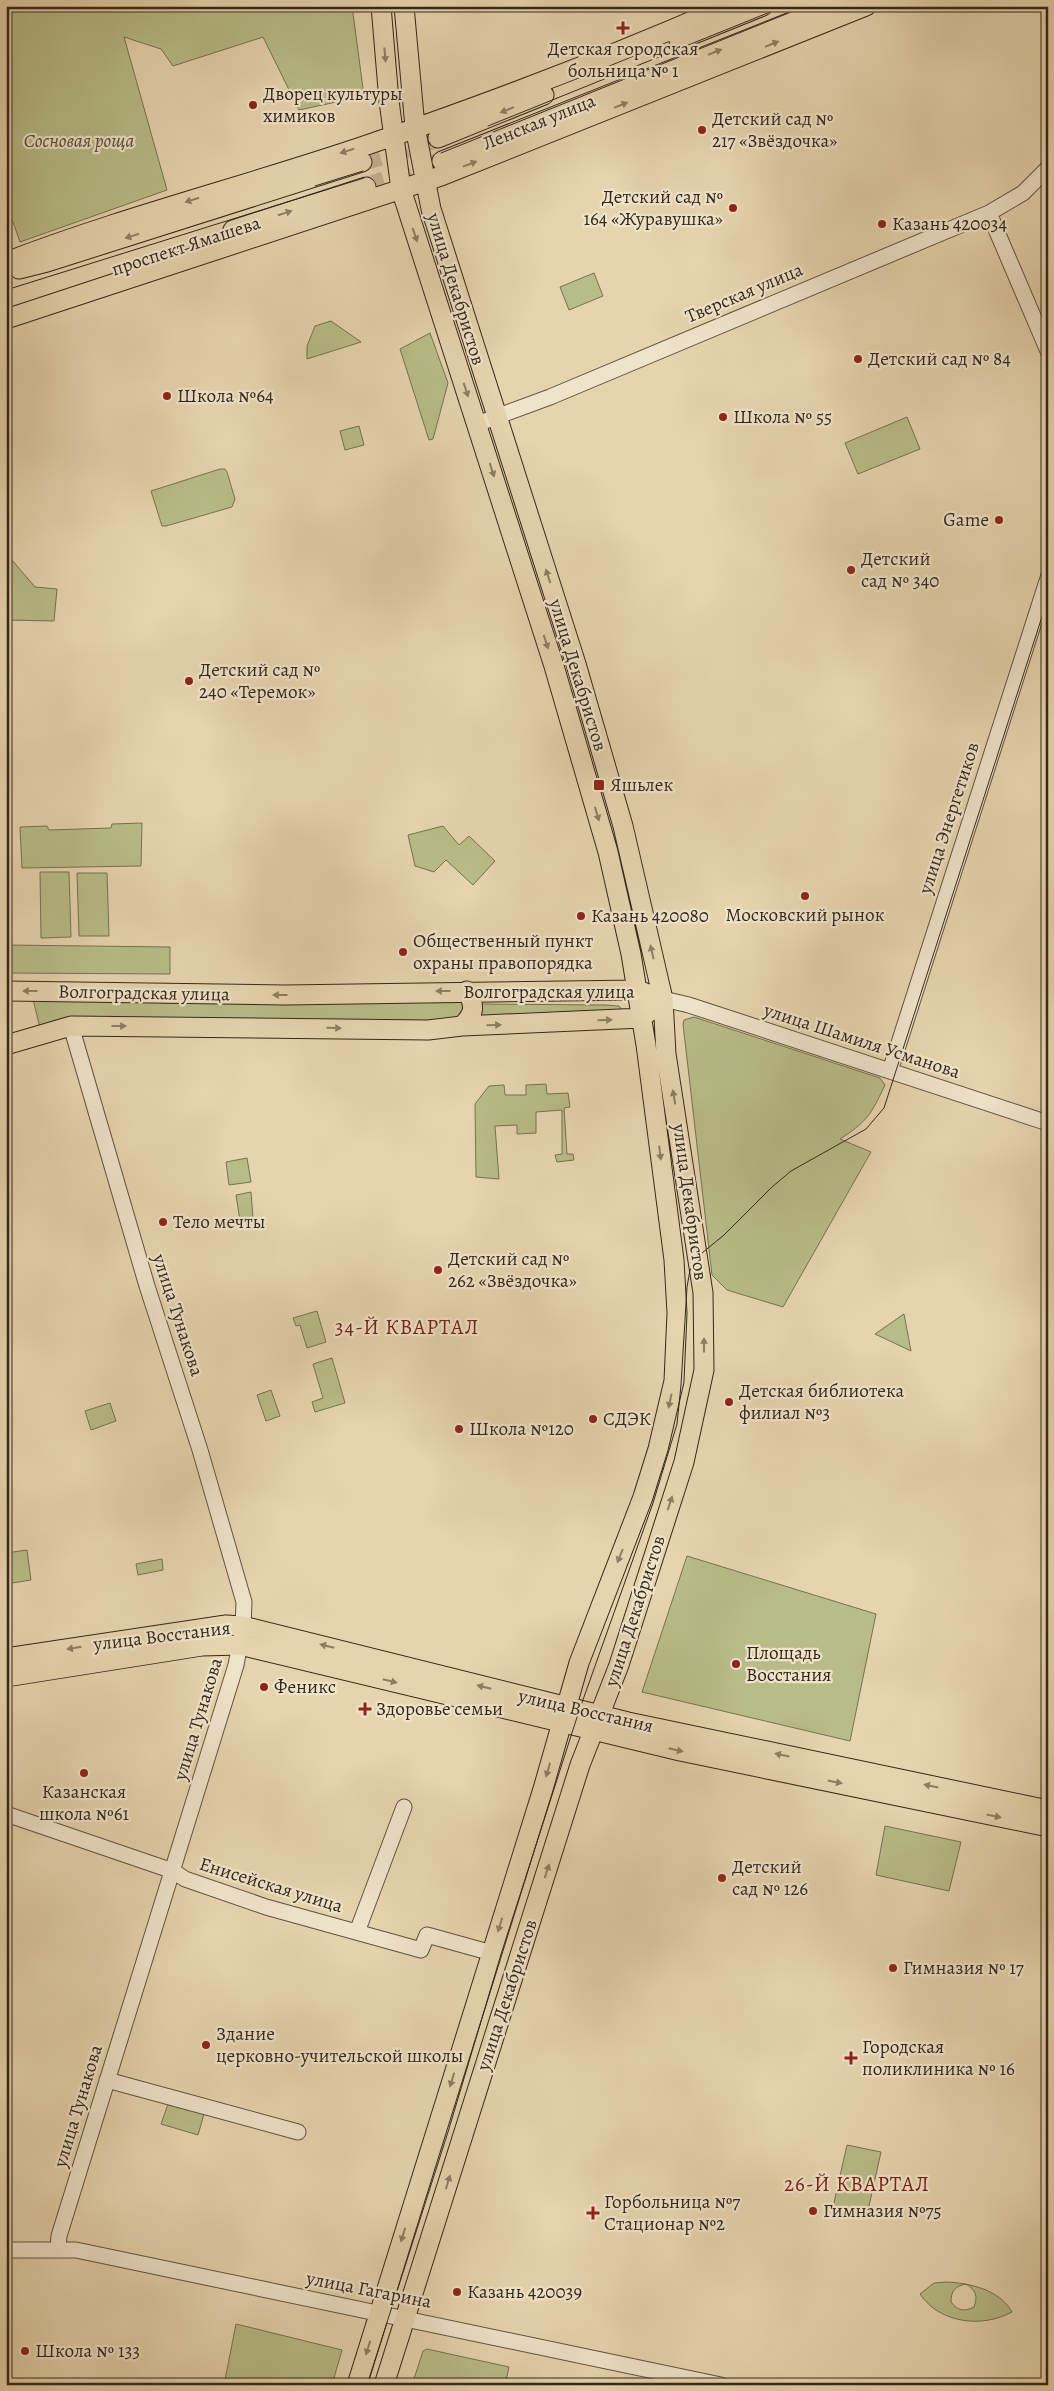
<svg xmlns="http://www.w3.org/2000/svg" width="1054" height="2391" font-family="Alegreya,serif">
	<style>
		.green { fill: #b8bc88; stroke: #767252; fill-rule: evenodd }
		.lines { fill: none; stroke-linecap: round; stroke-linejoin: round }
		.major-tunnel { stroke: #c3b191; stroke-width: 19; stroke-dasharray: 19 9; stroke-linecap: butt }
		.minor-casing { stroke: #615240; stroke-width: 17 }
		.major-casing { stroke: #35271b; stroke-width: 21 }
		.minor { stroke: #efe3ca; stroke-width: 15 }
		.major { stroke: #e6d4ae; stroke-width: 19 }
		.tram { stroke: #35271b; stroke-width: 1 }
		.oneway { fill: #8e7e64 }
		.poi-dot { fill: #8f2418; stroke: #efe3ca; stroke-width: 2 }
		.labels { text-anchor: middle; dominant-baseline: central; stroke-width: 4.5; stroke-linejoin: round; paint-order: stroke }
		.poi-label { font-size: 19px; fill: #35271b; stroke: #efe3ca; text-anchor: start }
		.street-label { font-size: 19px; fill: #35271b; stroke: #efe3ca }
		.park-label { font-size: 19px; font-style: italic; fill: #564c36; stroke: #efe3ca }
		.quarter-label { font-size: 21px; letter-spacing: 1px; fill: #7a1f14; stroke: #efe3ca }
	</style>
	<rect width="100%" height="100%" fill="#e6d4ae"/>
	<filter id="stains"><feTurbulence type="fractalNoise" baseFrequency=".004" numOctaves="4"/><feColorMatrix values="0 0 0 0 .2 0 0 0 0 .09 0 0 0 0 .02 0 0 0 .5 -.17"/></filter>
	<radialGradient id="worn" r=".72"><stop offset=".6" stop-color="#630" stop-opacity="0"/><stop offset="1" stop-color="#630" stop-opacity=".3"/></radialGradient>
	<path class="green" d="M 6,6 L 352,6 L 364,96 L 299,110 L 263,37 L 173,66 L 161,49 L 124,37 L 167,190 L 20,242 L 6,202 Z
		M 594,273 L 603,296 L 569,310 L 560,287 Z
		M 331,321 L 361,342 L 307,359 L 307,346 L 315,326 Z
		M 430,333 L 448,383 L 433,439 L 429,440 L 400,349 Z
		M 907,417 L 920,449 L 858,474 L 845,443 Z
		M 359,426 L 364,445 L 345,450 L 340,431 Z
		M 220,469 L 225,469 L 227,472 L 235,499 L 232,507 L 166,526 L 162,526 L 151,491 Z
		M 6,553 L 35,587 L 57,589 L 54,621 L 6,620 Z
		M 142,823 L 141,866 L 22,868 L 20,827 L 47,826 L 49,830 L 111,828 L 112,824 Z
		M 443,826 L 459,845 L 469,836 L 495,861 L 473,885 L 446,860 L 434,872 L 415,866 L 408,835 Z
		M 40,872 L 69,872 L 71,937 L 41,938 Z
		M 77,873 L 107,873 L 109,936 L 79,936 Z
		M 6,945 L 170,947 L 170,974 L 6,973 Z
		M 33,999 L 461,1002 L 466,1005 L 459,1022 L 40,1028 Z
		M 475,1004 L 606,1005 L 619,1006 L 623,1011 L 476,1022 Z
		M 694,1017 L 880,1078 L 885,1085 C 871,1114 868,1121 840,1139 L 871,1152 L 783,1307 L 727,1290 L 712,1275 L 683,1024 L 684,1020 Z
		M 546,1084 L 547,1094 L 568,1093 L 570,1107 L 564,1108 L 567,1154 L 573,1154 L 574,1160 L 557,1162 L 555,1155 L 562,1154 L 562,1110 L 536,1112 L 536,1133 L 517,1134 L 517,1125 L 495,1126 L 499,1179 L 476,1177 L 475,1104 L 489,1086 L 504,1085 L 505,1095 L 526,1095 L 526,1085 Z
		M 247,1158 L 251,1182 L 229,1185 L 226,1162 Z
		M 251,1192 L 253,1219 L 240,1221 L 236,1195 Z
		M 317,1311 L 326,1342 L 307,1348 L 300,1325 L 296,1326 L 293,1318 Z
		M 904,1314 L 911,1351 L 875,1334 Z
		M 332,1358 L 345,1403 L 315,1412 L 312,1402 L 323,1398 L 313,1364 Z
		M 271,1390 L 280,1416 L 266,1421 L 257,1395 Z
		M 110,1403 L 116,1421 L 91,1430 L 85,1411 Z
		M 27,1550 L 31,1580 L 6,1584 L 6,1553 Z
		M 687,1556 L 876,1614 L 850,1741 L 642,1692 Z
		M 162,1559 L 163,1570 L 138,1575 L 136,1564 Z
		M 885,1826 L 961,1842 L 949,1891 L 876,1875 Z
		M 168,2104 L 204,2114 L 198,2135 L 161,2124 Z
		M 847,2145 L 881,2152 L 867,2215 L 833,2207 Z
		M 946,2282 C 969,2283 999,2289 1012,2312 C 983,2328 940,2324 920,2294 L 934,2283 ZM 966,2284 C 976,2290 978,2296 974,2307 C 964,2312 958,2311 951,2302 C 951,2291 955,2286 966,2284 Z
		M 236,2324 L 342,2350 L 332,2385 L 224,2385 Z
		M 427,2349 L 509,2367 L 505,2385 L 412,2385 L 423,2351 Z"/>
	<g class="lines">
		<path class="major-tunnel" d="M 362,162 L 438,138
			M 366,187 L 442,161"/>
		<g class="minor-casing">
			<path id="minor" d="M 989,213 L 1048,351
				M 477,424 L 550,397 L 989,213 L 1023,193 L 1048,168
				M 663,999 L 689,1005 L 1048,1123
				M 890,1071 L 1048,578
				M 6,1814 L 173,1871 L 185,1879 L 266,1907 L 421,1950 L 427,1935 L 492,1953
				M 357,1932 L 404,1807
				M 107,2080 L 298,2132
				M 58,2249 L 59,2236 L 236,1665 L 243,1626 L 244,1602 L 200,1450 L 147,1286 L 71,1026
				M 6,2250 L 76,2250 L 721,2385"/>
		</g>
		<g class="major-casing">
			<path id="major" d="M 679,40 L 763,6
				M 438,138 L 544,95
				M 442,161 L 831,6
				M 233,230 L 366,187
				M 6,262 C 123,217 246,186 364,146 C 487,104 608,58 727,6
				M 19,269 L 47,262 L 362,162
				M 6,319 L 441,176 L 866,6
				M 6,991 L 285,995 L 638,990 L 648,994
				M 462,1026 C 474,1014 476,1007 467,991
				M 6,1045 L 71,1026 L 428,1030 L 462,1026 L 642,1018 L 651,1010
				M 6,1658 L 226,1625 L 243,1626 L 628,1722 L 1048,1810
				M 6,1677 L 202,1646 L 240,1645 L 680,1751 L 1048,1827
				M 357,2385 L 543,1789 L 579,1663 L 643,1497 L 658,1449 L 674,1381 L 677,1313 L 674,1260 L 646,1045 L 631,954 L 608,852 L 554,666 L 401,189 L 389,101 L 381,6
				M 384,2385 L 580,1765 L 619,1665 L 684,1462 L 704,1370 L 703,1293 L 666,1054 L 663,999 L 623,826 L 576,664 L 431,209 L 415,127 L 404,6"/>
		</g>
		<use href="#minor" class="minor"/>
		<use href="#major" class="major"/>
		<path class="tram" d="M 488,126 L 785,6
			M 441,153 L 806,6
			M 315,186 L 363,171
			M 6,290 L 364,178
			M 367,2385 L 448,2132 L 502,1951 L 579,1711 L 653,1503 L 677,1424 L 681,1385 L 687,1287 L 690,1270 L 702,1253 L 724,1235 L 772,1187 L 791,1171 L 866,1129 L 884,1108 L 1048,598"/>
	</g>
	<defs><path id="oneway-solid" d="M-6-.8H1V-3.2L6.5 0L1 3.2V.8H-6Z" transform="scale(1.25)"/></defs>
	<g class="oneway">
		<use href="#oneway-solid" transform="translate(772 44) rotate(-22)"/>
		<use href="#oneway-solid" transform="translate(715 52) rotate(-22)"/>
		<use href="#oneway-solid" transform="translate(385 55) rotate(85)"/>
		<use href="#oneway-solid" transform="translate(621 105) rotate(-22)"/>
		<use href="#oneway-solid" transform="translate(507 110) rotate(158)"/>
		<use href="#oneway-solid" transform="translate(347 151) rotate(162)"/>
		<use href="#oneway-solid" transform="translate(470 164) rotate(-21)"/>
		<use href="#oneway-solid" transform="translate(192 200) rotate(162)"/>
		<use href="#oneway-solid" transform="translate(285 213) rotate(-18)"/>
		<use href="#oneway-solid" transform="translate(415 235) rotate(71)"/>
		<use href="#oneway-solid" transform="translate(132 236) rotate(162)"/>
		<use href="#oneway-solid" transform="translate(466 390) rotate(72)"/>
		<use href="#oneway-solid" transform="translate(492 470) rotate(72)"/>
		<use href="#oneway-solid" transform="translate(548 576) rotate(-108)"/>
		<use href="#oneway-solid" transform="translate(546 642) rotate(72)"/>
		<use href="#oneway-solid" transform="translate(597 814) rotate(74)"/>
		<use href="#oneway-solid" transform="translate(652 952) rotate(-103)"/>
		<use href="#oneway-solid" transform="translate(30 991) rotate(-180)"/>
		<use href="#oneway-solid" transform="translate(443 991) rotate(180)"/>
		<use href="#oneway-solid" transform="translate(280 995) rotate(180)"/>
		<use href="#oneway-solid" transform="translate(605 1020) rotate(-2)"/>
		<use href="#oneway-solid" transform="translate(494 1025) rotate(-2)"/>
		<use href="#oneway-solid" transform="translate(119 1026)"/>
		<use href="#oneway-solid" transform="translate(334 1028) rotate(1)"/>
		<use href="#oneway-solid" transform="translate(674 1097) rotate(-100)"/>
		<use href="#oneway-solid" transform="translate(660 1153) rotate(83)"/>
		<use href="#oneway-solid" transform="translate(704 1345) rotate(-90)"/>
		<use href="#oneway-solid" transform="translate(670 1401) rotate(102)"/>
		<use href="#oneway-solid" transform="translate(670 1503) rotate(-72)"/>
		<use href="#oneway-solid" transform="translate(620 1556) rotate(112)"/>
		<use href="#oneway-solid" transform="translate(327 1646) rotate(-166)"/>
		<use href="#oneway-solid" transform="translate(74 1648) rotate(171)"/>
		<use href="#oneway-solid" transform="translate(390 1681) rotate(14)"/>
		<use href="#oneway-solid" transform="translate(484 1687) rotate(-166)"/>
		<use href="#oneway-solid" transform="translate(676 1750) rotate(13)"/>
		<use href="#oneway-solid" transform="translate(782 1755) rotate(-168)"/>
		<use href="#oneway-solid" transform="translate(548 1770) rotate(106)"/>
		<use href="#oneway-solid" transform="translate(835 1782) rotate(11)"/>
		<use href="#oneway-solid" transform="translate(931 1786) rotate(-168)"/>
		<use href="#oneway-solid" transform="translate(994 1816) rotate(12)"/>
		<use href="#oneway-solid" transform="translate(547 1871) rotate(-72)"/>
		<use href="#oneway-solid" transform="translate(500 1925) rotate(107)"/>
		<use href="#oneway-solid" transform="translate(452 2080) rotate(107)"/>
		<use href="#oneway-solid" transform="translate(448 2182) rotate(-73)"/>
		<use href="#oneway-solid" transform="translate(403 2235) rotate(107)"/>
		<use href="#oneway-solid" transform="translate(368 2348) rotate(107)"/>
	</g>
	<g class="poi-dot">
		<path d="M620.5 20.5h5v5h5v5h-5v5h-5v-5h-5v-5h5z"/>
		<circle cx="253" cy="105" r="5"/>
		<circle cx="702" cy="130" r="5"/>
		<circle cx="733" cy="208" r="5"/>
		<circle cx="882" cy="224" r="5"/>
		<circle cx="858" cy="359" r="5"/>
		<circle cx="167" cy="396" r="5"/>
		<circle cx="723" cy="417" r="5"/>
		<circle cx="999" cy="520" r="5"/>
		<circle cx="851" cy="570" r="5"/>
		<circle cx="189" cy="681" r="5"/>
		<rect x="593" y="779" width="12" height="12" rx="2.5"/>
		<circle cx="805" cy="896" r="5"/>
		<circle cx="581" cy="916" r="5"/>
		<circle cx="403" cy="952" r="5"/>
		<circle cx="163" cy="1222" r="5"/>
		<circle cx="438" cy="1270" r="5"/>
		<circle cx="729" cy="1402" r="5"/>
		<circle cx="593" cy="1419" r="5"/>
		<circle cx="459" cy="1429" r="5"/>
		<circle cx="736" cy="1664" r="5"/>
		<circle cx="264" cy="1687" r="5"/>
		<path d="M362.5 1701.5h5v5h5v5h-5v5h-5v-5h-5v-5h5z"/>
		<circle cx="84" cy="1773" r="5"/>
		<circle cx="722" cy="1878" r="5"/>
		<circle cx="893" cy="1968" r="5"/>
		<circle cx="206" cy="2045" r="5"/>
		<path d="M848.5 2050.5h5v5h5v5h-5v5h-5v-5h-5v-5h5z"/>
		<circle cx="813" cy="2211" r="5"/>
		<path d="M590.5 2205.5h5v5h5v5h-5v5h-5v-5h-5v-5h5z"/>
		<circle cx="457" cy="2292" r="5"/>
		<circle cx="25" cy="2351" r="5"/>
	</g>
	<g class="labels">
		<g class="poi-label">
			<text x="623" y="49" text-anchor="middle">Детская городская<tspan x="623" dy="22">больница № 1</tspan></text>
			<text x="263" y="94">Дворец культуры<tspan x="263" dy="22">химиков</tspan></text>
			<text x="712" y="119">Детский сад №<tspan x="712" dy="22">217 «Звёздочка»</tspan></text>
			<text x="723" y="197" text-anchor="end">Детский сад №<tspan x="723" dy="22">164 «Журавушка»</tspan></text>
			<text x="892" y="224">Казань 420034</text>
			<text x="868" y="359">Детский сад № 84</text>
			<text x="177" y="396">Школа №64</text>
			<text x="733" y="417">Школа № 55</text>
			<text x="989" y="520" text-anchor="end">Game</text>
			<text x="861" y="559">Детский<tspan x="861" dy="22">сад № 340</tspan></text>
			<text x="199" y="670">Детский сад №<tspan x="199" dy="22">240 «Теремок»</tspan></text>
			<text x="610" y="785">Яшьлек</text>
			<text x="805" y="915" text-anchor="middle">Московский рынок</text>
			<text x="591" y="916">Казань 420080</text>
			<text x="413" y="941">Общественный пункт<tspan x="413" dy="22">охраны правопорядка</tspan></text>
			<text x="173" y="1222">Тело мечты</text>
			<text x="448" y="1259">Детский сад №<tspan x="448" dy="22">262 «Звёздочка»</tspan></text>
			<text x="739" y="1391">Детская библиотека<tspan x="739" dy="22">филиал №3</tspan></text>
			<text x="603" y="1419">СДЭК</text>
			<text x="469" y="1429">Школа №120</text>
			<text x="746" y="1653">Площадь<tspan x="746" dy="22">Восстания</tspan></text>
			<text x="274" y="1687">Феникс</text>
			<text x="376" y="1709">Здоровье семьи</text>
			<text x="84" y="1792" text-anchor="middle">Казанская<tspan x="84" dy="22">школа №61</tspan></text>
			<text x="732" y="1867">Детский<tspan x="732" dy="22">сад № 126</tspan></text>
			<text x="903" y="1968">Гимназия № 17</text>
			<text x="216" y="2034">Здание<tspan x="216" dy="22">церковно-учительской школы</tspan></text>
			<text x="862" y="2047">Городская<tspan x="862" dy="22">поликлиника № 16</tspan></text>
			<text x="604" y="2202">Горбольница №7<tspan x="604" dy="22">Стационар №2</tspan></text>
			<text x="823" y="2211">Гимназия №75</text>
			<text x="467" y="2292">Казань 420039</text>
			<text x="35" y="2351">Школа № 133</text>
		</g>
		<g class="street-label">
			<text transform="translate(539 122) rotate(-22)">Ленская улица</text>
			<text transform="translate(186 246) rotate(-18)">проспект Ямашева</text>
			<text transform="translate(456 289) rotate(73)">улица Декабристов</text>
			<text transform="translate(744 293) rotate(-23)">Тверская улица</text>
			<text transform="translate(578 675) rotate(73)">улица Декабристов</text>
			<text transform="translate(949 818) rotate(-72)">улица Энергетиков</text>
			<text x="549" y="992">Волгоградская улица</text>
			<text transform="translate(144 993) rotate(1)">Волгоградская улица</text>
			<text transform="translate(862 1041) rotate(18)">улица Шамиля Усманова</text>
			<text transform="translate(690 1202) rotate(82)">улица Декабристов</text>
			<text transform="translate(178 1315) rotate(72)">улица Тунакова</text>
			<text transform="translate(635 1611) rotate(-72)">улица Декабристов</text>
			<text transform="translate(162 1636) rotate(-7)">улица Восстания</text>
			<text transform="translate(586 1711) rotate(13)">улица Восстания</text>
			<text transform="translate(198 1719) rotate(-73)">улица Тунакова</text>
			<text transform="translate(271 1885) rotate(17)">Енисейская улица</text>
			<text transform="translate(507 1995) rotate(-72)">улица Декабристов</text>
			<text transform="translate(78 2106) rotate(-73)">улица Тунакова</text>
			<text transform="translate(369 2290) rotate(11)">улица Гагарина</text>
		</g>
		<g class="park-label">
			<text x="79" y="141">Сосновая роща</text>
		</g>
		<g class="quarter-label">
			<text x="407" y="1327">34-Й КВАРТАЛ</text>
			<text x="857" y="2184">26-Й КВАРТАЛ</text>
		</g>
	</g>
	<rect width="1054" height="2391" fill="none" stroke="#e6d4ae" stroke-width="25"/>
	<rect x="8" y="8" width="1039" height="2376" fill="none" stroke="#35271b" stroke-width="2.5"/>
	<rect x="12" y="12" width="1029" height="2366" fill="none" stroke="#35271b"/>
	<rect width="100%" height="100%" filter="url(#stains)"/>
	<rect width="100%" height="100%" fill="url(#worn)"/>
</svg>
